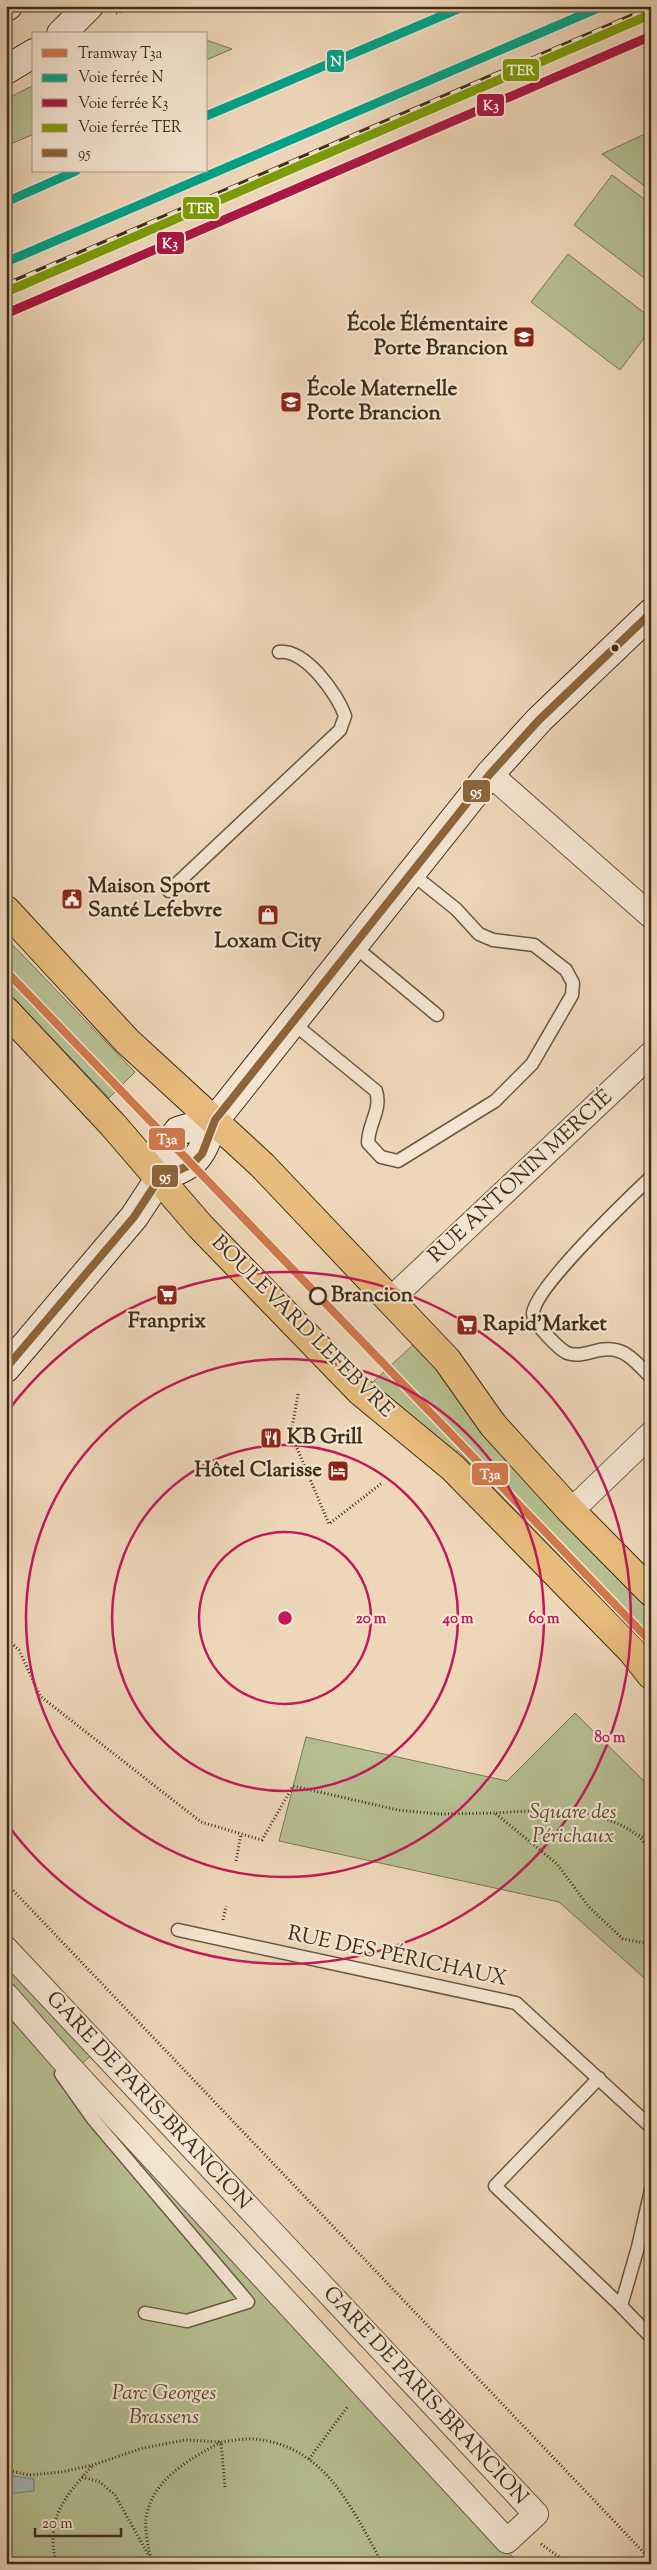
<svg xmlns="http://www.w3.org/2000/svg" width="657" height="2570" font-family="'Sorts Mill Goudy',serif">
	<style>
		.green { fill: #b6bf91; stroke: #7a7654 }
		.water { fill: #9eb7ba; stroke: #778079 }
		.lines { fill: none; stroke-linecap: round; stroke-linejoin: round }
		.lane-casing { stroke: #695840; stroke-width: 15 }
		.street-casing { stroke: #695840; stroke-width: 26 }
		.secondary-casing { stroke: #3d2d18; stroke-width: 30 }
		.primary-casing { stroke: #3d2d18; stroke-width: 30 }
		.path { stroke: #3d2d18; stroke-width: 3; stroke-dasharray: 1 2.5; stroke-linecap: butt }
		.lane { stroke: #f4e5d2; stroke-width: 12 }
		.street { stroke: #f4e5d2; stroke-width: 24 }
		.secondary { stroke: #f4e5d2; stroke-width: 28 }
		.primary { stroke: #e7bc7c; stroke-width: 28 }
		.rail-casing { stroke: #3d2d18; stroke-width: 5.5 }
		.rail { stroke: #f4e5d2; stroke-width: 4; stroke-dasharray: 11; stroke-linecap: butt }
		.bus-1-casing { stroke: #f4e5d2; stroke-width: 11 }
		.bus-1 { stroke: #8d6538; stroke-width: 8 }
		.rail-1-casing { stroke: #f4e5d2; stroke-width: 12 }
		.rail-2-casing { stroke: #f4e5d2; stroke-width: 12 }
		.rail-3-casing { stroke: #f4e5d2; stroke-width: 12 }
		.rail-1 { stroke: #03a289; stroke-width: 9 }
		.rail-2 { stroke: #aa1743; stroke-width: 9 }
		.rail-3 { stroke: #7d9c07; stroke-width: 9 }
		.tram-1-casing { stroke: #f4e5d2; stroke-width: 11 }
		.tram-1 { stroke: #d1794c; stroke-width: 8 }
		.ring { fill: none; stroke: #c2185b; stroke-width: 2.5 }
		.bus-dot { fill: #3d2d18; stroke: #f4e5d2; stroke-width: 2 }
		.stop-dot { fill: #f4e5d2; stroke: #3d2d18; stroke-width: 2.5 }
		.labels { text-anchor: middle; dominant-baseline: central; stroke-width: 4.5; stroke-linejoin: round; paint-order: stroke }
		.poi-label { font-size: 21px; font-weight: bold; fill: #3d2d18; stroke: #f4e5d2; text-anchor: start }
		.street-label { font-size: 21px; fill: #3d2d18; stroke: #f4e5d2 }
		.stop-label { font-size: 21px; font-weight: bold; fill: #3d2d18; stroke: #f4e5d2; text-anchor: start }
		.park-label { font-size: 21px; font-style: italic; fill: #554a30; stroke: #f4e5d2 }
		.centre { fill: #c2185b; stroke: #f4e5d2; stroke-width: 2.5 }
		.ring-label { font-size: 15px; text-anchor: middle; font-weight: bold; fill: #c2185b; stroke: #f4e5d2; stroke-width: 4.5; stroke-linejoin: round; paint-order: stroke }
		.line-badge { stroke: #f4e5d2; stroke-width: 2 }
		.badge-label { font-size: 14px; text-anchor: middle; font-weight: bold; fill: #fff }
	</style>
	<rect width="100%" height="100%" fill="#eed7b9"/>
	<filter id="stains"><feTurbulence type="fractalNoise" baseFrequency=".004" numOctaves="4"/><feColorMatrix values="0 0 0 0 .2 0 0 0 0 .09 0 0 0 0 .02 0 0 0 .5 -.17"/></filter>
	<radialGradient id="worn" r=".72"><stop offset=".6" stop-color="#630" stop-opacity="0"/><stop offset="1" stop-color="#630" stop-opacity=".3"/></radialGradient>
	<path class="green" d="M 206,40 L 232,49 L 206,60 Z
		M 34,85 L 34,134 L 6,146 L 6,99 Z
		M 651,131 L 651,191 L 602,154 Z
		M 612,175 L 651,204 L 651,283 L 574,225 Z
		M 568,254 L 651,318 L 651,329 L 620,370 L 531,302 Z
		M 6,938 L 135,1072 L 109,1098 L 6,990 Z
		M 416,1342 L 480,1426 L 480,1431 L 651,1609 L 651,1653 L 458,1451 L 455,1452 L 372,1383 Z
		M 575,1713 L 651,1788 L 651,1984 L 559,1902 L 279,1841 L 306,1737 L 507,1781 Z
		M 6,1946 L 101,2046 L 77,2068 L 67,2063 L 519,2564 L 6,2564 Z"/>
	<path class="water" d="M 6,2475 L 34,2479 L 34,2491 L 7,2494 Z"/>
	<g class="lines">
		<g class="lane-casing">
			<path id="lane" d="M 169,891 L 340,730 L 345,716 C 337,693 305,649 279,652
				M 354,946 L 437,1015
				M 293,1023 L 376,1091 C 382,1110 368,1124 368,1143 L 381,1157 L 398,1161 L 495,1101 L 532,1064 L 572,995 L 573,983 L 566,970 L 534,945 L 493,940 L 479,934 L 456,909 L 411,873
				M 651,1177 C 629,1198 533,1289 533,1314 C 533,1323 559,1349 567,1353 C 583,1359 598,1346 615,1350 C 629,1352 641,1368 651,1377
				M 178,1930 L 516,2003 L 651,2127
				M 61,2074 L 93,2119 L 248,2302 L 187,2321 L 145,2313
				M 599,2078 L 495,2186 L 621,2306
				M 651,2190 L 638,2247 L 621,2306 L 651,2337"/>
		</g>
		<g class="street-casing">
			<path id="street" d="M 490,774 L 651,916
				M 390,1300 L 651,1054
				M 571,1511 L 651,1434
				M 6,1949 L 536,2514 L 507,2541 L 63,2060 L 6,1995"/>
		</g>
		<g class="secondary-casing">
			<path id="secondary" d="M 6,7 L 8,6
				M 61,34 L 89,6
				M 6,70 L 34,53
				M 159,1179 C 200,1161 198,1162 215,1120 L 490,774 L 539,720 L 651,613
				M 6,1368 L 134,1217 L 159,1179 L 170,1142 L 178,1131 L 215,1120"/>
		</g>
		<g class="primary-casing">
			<path id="primary" d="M 6,910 L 127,1041 L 262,1165 L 390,1300 L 447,1360 L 493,1425 L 571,1511 L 651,1592
				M 6,1011 L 113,1125 L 200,1226 L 361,1392 L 453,1468 L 632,1651 L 651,1675"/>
		</g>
		<path class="path" d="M 116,13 L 140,6
			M 298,1394 L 291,1434 L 329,1524 L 382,1483
			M 6,1638 L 19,1650 L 40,1696 L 201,1822 L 262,1840 L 293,1786 L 398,1810 L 439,1814 L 495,1813
			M 639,1835 L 651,1841
			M 651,1854 C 647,1848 643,1839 637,1835 C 602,1807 537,1810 495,1813 L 557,1864 L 589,1907 L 623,1939 L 651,1944
			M 236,1861 L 241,1834
			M 6,1883 L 651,2560
			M 223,1920 L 226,1906
			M 309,2459 L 348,2406
			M 6,2470 L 29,2475 L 62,2472 L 93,2465 L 143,2448 L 186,2440 L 221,2442 C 191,2459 156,2476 147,2513 C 143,2528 149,2549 152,2564
			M 82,2477 L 100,2482 L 115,2495 L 149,2556
			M 225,2487 L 221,2442 C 232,2441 245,2438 255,2439 C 325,2446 351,2507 381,2561 L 376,2564
			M 541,2544 L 569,2564
			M 56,2564 C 46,2517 63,2499 93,2465
			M 245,2564 C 261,2559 282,2556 298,2564"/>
		<use href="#lane" class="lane"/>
		<use href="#street" class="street"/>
		<use href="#secondary" class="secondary"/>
		<use href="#primary" class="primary"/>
		<g class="rail-casing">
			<path id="rail" d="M 6,285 L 651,8"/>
		</g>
		<use href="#rail" class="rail"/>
		<g class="bus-1-casing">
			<path id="bus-1" d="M 6,1368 L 134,1217 L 159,1179 L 192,1164 L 202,1154 L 215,1120 L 490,774 L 539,720 L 651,613"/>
		</g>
		<use href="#bus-1" class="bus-1"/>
		<g class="rail-1-casing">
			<path id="rail-1" d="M 206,116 L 465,6
				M 6,202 L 76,171
				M 6,262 L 603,6"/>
		</g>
		<g class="rail-2-casing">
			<path id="rail-2" d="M 10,312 L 651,36"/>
		</g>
		<g class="rail-3-casing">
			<path id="rail-3" d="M 6,292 L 647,16"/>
		</g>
		<use href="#rail-1" class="rail-1"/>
		<use href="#rail-2" class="rail-2"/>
		<use href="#rail-3" class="rail-3"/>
		<g class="tram-1-casing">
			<path id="tram-1" d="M 6,971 L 651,1642"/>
		</g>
		<use href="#tram-1" class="tram-1"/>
	</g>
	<g class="ring">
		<circle cx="285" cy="1618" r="86"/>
		<circle cx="285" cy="1618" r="173"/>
		<circle cx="285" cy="1618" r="259"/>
		<path d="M7 1412A346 346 0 1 1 7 1824"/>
	</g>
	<defs>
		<g id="school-square" transform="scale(1.125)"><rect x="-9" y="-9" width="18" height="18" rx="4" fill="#8f2418" stroke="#f4e5d2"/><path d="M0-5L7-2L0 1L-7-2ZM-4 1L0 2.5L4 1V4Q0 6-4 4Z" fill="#fff"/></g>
		<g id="civic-square" transform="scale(1.125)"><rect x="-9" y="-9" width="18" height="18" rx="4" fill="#8f2418" stroke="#f4e5d2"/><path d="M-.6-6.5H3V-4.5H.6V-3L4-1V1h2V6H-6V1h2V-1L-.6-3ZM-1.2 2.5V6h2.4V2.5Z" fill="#fff"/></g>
		<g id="shop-square" transform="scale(1.125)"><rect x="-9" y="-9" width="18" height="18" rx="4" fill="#8f2418" stroke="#f4e5d2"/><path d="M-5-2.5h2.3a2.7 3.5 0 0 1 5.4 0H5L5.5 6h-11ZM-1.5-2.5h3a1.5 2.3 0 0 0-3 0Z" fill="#fff"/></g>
		<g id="supermarket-square" transform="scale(1.125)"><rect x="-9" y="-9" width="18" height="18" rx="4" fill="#8f2418" stroke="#f4e5d2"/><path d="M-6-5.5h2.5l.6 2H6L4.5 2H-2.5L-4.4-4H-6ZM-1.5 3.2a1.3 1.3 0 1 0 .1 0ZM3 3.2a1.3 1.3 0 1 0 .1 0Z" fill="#fff"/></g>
		<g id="restaurant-square" transform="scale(1.125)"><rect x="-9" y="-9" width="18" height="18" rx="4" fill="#8f2418" stroke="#f4e5d2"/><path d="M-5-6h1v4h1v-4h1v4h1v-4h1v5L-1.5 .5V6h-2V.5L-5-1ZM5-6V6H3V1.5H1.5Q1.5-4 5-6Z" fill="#fff"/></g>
		<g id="hotel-square" transform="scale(1.125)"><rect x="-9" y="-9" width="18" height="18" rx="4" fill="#8f2418" stroke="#f4e5d2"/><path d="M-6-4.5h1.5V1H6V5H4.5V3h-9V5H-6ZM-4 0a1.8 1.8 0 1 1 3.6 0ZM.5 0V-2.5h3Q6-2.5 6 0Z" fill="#fff"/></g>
	</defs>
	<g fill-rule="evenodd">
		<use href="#school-square" x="524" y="337"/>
		<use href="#school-square" x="291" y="402"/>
		<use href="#civic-square" x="72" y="899"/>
		<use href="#shop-square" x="268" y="915"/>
		<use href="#supermarket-square" x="167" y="1295"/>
		<use href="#supermarket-square" x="467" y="1325"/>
		<use href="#restaurant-square" x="271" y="1438"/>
		<use href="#hotel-square" x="338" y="1471"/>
	</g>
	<circle class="bus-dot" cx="615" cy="648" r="4.5"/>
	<circle class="stop-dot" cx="318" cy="1296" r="8"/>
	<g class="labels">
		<g class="poi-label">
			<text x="508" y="325" text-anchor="end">École Élémentaire<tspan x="508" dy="24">Porte Brancion</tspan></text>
			<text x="307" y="390">École Maternelle<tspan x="307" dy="24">Porte Brancion</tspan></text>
			<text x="88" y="887">Maison Sport<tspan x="88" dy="24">Santé Lefebvre</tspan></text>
			<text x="268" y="942" text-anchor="middle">Loxam City</text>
			<text x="167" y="1322" text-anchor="middle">Franprix</text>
			<text x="483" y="1325">Rapid'Market</text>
			<text x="287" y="1438">KB Grill</text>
			<text x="322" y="1471" text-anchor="end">Hôtel Clarisse</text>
		</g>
		<g class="street-label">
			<text transform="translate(521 1177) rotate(-43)">RUE ANTONIN MERCIÉ</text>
			<text transform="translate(302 1327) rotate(45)">BOULEVARD LEFEBVRE</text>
			<text transform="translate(397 1957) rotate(12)">RUE DES PÉRICHAUX</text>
			<text transform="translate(148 2101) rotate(47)">GARE DE PARIS-BRANCION</text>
			<text transform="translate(425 2396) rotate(47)">GARE DE PARIS-BRANCION</text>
		</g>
		<g class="stop-label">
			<text x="331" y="1296">Brancion</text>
		</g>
		<g class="park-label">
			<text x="573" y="1813">Square des<tspan x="573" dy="24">Périchaux</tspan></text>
			<text x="164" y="2394">Parc Georges<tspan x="164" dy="24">Brassens</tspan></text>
		</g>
	</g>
	<circle cx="285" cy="1618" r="8" class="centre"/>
	<g class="ring-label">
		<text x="371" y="1623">20 m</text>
		<text x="458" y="1623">40 m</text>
		<text x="544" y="1623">60 m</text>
		<text x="610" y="1742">80 m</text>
	</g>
	<g class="line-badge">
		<rect x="326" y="49" width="19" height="24" rx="5" fill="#03a289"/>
		<rect x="502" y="58" width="38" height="24" rx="5" fill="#7d9c07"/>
		<rect x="476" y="93" width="29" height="24" rx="5" fill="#aa1743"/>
		<rect x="182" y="196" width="38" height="24" rx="5" fill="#7d9c07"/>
		<rect x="156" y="231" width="29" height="24" rx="5" fill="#aa1743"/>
		<rect x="462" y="779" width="29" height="24" rx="5" fill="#8d6538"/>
		<rect x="148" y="1127" width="38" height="24" rx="5" fill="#d1794c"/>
		<rect x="151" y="1164" width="28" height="24" rx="5" fill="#8d6538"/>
		<rect x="471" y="1462" width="38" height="24" rx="5" fill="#d1794c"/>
	</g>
	<g class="badge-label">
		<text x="336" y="66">N</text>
		<text x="521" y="75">TER</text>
		<text x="491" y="110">K3</text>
		<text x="201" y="213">TER</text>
		<text x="170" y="248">K3</text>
		<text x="476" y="796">95</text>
		<text x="167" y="1144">T3a</text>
		<text x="165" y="1181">95</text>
		<text x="490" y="1479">T3a</text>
	</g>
	<rect width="657" height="2570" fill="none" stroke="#eed7b9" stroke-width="25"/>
	<rect x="8" y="8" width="642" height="2555" fill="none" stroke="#3d2d18" stroke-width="2.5"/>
	<rect x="12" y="12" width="632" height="2545" fill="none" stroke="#3d2d18"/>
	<rect x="32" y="32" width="175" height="140" fill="#f4e5d2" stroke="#ab9b88"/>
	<rect x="42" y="49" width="25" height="8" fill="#d1794c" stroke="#ab9b88"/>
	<text x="78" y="58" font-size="15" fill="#3d2d18">Tramway T3a</text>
	<rect x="42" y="74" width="25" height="8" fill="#03a289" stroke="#ab9b88"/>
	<text x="78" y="82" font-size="15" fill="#3d2d18">Voie ferrée N</text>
	<rect x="42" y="99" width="25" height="8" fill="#aa1743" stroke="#ab9b88"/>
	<text x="78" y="108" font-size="15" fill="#3d2d18">Voie ferrée K3</text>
	<rect x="42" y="124" width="25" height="8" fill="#7d9c07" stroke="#ab9b88"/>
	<text x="78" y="132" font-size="15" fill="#3d2d18">Voie ferrée TER</text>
	<rect x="42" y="149" width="25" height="8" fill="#8d6538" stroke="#ab9b88"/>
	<text x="78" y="158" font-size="15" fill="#3d2d18">95</text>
	<path d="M35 2528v8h86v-8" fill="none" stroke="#3d2d18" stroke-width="2.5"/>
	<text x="42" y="2528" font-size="15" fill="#3d2d18" stroke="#f4e5d2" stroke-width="4" paint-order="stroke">20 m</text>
	<rect width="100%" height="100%" filter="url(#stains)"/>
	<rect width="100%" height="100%" fill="url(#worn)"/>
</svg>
